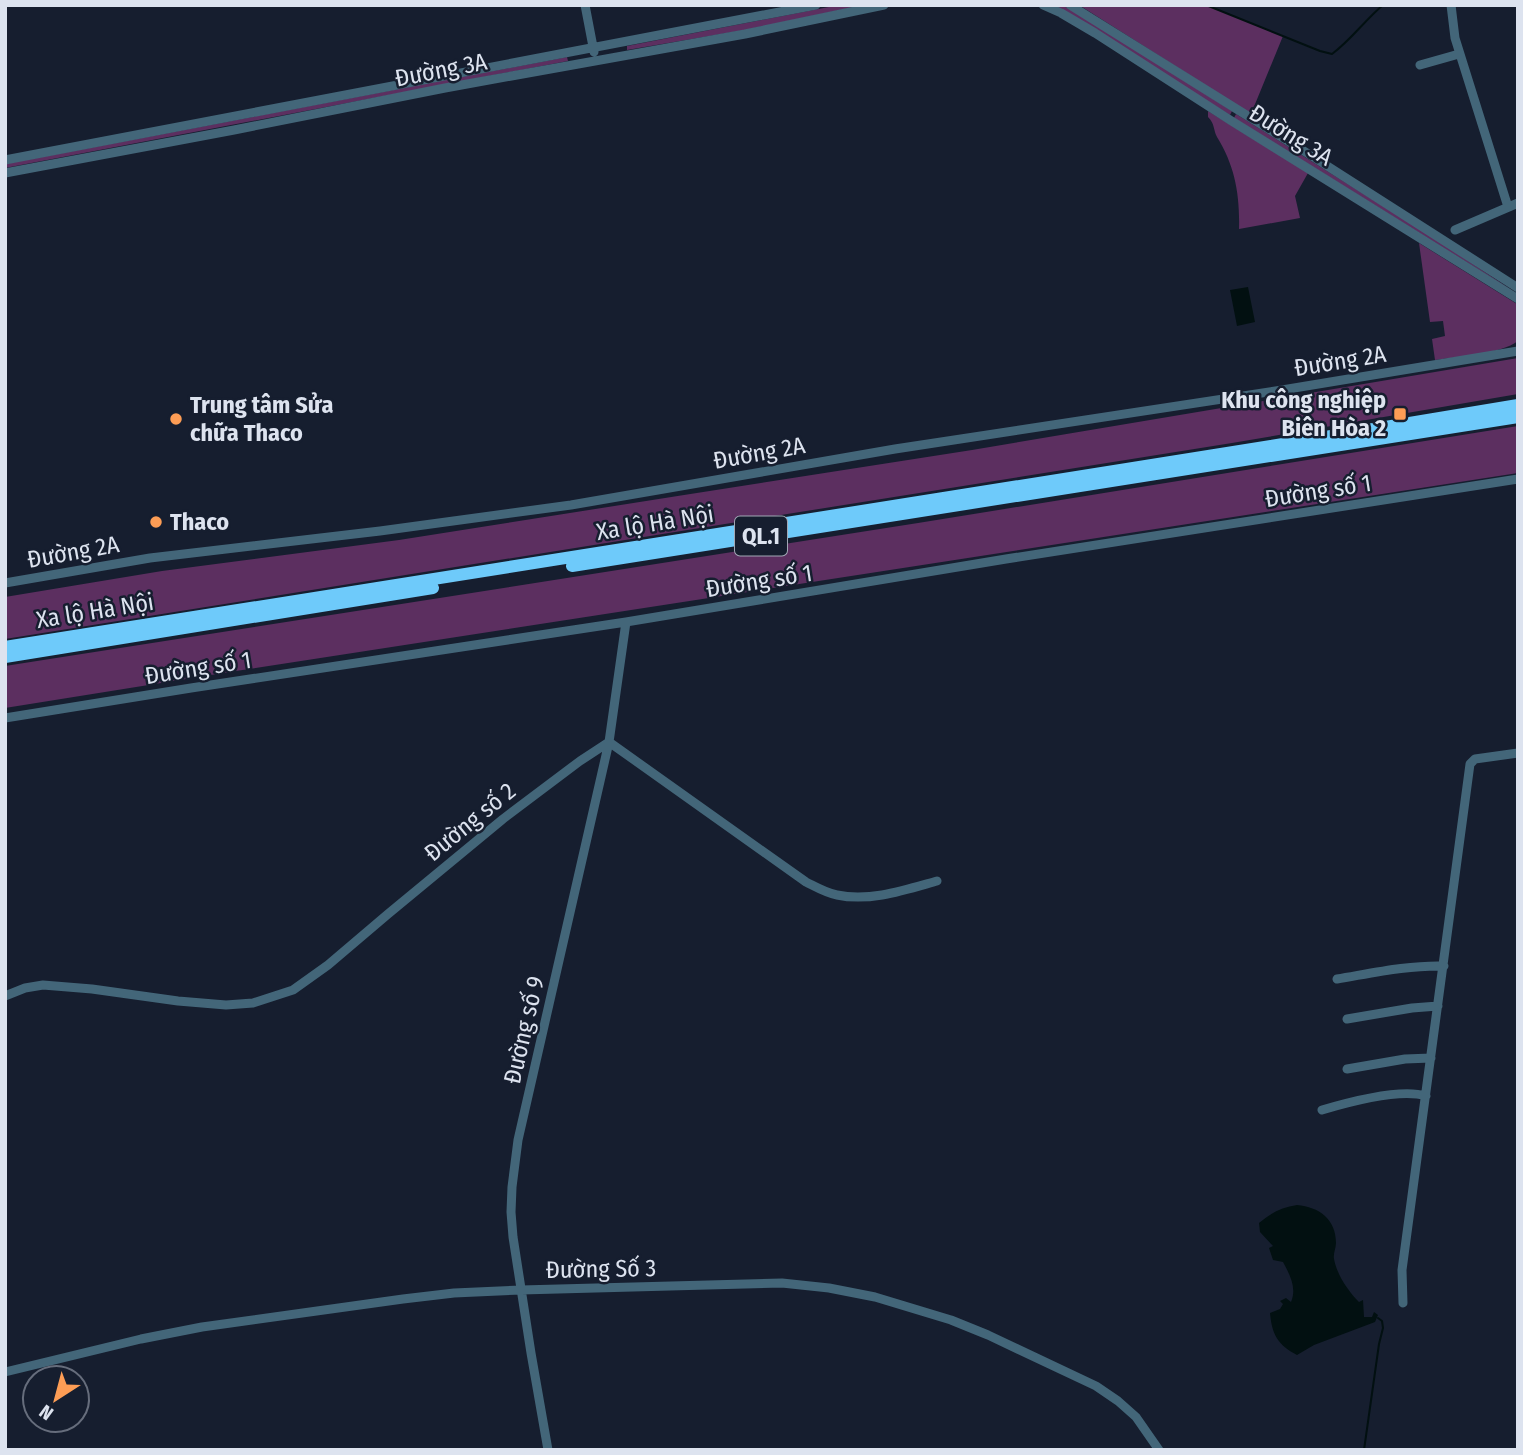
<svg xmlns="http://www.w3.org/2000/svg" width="1523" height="1455" font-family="'Fira Sans Condensed',sans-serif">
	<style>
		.green { fill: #5c2f60 }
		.water { fill: #021011 }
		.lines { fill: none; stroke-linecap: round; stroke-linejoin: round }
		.stream { stroke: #021011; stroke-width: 2 }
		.minor { stroke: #436679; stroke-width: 9 }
		.highway { stroke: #6ecafa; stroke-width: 12 }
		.poi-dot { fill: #fd9d55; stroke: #161e2f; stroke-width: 2.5 }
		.labels { text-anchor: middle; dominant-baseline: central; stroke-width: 5; stroke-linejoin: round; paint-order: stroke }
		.shield { fill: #161e2f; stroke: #a1a8b5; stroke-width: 2 }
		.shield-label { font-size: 23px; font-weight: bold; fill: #dde3ef }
		.street-label { font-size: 24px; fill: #dde3ef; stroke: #161e2f }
		.poi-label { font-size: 24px; font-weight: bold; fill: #dde3ef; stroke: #161e2f; text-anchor: start }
	</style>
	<rect width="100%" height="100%" fill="#161e2f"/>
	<path class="green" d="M 839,5 L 864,5 L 745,30 L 627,50 L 627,46 Z
		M 1053,5 L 1062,5 L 1082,16 L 1232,111 L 1230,115 Z
		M 1079,5 L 1206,5 L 1283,36 L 1251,114 Z
		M 567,57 L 568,61 L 5,168 L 5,164 Z
		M 1208,111 L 1308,173 L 1295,196 L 1300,218 L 1239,229 C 1240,195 1235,166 1217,137 C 1213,129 1215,124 1208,117 Z
		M 1236,114 L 1440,242 L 1513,291 L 1234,118 Z
		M 1419,243 L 1517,304 L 1518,341 C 1501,354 1457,357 1435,360 L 1432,339 L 1445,336 L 1443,321 L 1430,322 Z
		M 1518,358 L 1518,394 L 1232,443 L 5,639 L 5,597 L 162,571 L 399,540 L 684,495 L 972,450 Z
		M 1518,426 L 1518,473 L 236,671 L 5,708 L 5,666 L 918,523 Z"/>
	<path class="water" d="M 1248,287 L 1255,322 L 1237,326 L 1230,290 Z
		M 1297,1205 C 1319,1207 1336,1219 1336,1243 C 1336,1248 1333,1254 1334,1259 C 1337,1275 1348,1291 1359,1302 L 1363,1300 L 1364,1317 L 1372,1317 L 1374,1312 L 1378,1315 L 1375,1322 L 1314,1345 L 1297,1355 C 1278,1345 1272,1335 1270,1313 L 1280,1309 L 1283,1304 L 1280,1301 L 1286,1298 L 1291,1302 C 1297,1288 1290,1275 1283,1262 L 1273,1260 L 1269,1248 L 1273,1246 L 1260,1232 L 1259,1223 C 1271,1213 1282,1207 1297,1205 Z"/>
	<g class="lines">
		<path class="stream" d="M 1206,5 L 1320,51 L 1332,54 C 1351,40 1365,20 1383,5
			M 1364,1450 L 1379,1344 L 1383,1328 L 1382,1321 L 1378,1318"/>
		<path class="minor" d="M 585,5 L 594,52
			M 1043,5 L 1061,13 L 1095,33 L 1230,120 L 1518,299
			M 1070,5 L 1307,153 L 1518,288
			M 1451,5 L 1455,38 L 1508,207
			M 1420,65 L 1459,54
			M 5,160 L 816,5
			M 5,173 L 234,130 L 445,88 L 745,34 L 884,5
			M 1455,230 L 1518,203
			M 5,583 L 150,558 L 380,531 L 571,505 L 895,449 L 1282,390 L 1518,351
			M 5,718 L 191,688 L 626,622 L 1006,559 L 1518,479
			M 1337,979 C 1373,973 1408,965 1444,966
			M 5,996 L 25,988 L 43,985 L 92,989 L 178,1001 L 226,1005 L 253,1003 L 293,990 L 328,965 L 388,914 L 503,819 L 580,761 L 609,742 L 806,882 C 816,887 826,893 837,895 C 870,902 905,890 937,881
			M 1347,1019 L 1412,1008 L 1438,1006
			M 1347,1069 L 1405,1059 L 1431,1058
			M 1322,1110 C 1349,1102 1400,1088 1426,1096
			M 1403,1303 L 1402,1270 L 1470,764 L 1475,759 L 1518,753
			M 5,1372 L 141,1339 L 202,1327 L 403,1299 L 454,1293 L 521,1290 L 782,1283 L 829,1288 L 875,1297 L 951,1320 L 988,1335 L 1096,1386 L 1118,1401 L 1136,1417 L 1159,1450
			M 548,1450 L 531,1353 L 513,1237 L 511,1212 L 512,1187 L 518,1140 L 609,742 L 626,622"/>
		<path class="highway" d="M 572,566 L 1518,417
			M 5,647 L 1271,446 L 1518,405
			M 5,657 L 433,588"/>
	</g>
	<g class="poi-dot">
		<rect x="1393" y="407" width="14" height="14" rx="3.5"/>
		<circle cx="176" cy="419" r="7"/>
		<circle cx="156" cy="522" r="7"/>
	</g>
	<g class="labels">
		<rect class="shield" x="735" y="516.5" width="52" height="39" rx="5"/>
		<g class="shield-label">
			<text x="761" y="536">QL.1</text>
		</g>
		<g class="street-label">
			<text transform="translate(441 70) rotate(-11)">Đường 3A</text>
			<text transform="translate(1291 135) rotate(32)">Đường 3A</text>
			<text transform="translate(1340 361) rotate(-9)">Đường 2A</text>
			<text transform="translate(759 453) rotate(-10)">Đường 2A</text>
			<text transform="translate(1318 491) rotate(-9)">Đường số 1</text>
			<text transform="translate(655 523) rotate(-9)">Xa lộ Hà Nội</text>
			<text transform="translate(73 552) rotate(-10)">Đường 2A</text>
			<text transform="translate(759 581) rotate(-9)">Đường số 1</text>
			<text transform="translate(95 611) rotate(-9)">Xa lộ Hà Nội</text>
			<text transform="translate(198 668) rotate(-9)">Đường số 1</text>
			<text transform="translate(470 822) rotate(-39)">Đường số 2</text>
			<text transform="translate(524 1030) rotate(-77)">Đường số 9</text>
			<text transform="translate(601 1269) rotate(-1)">Đường Số 3</text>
		</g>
		<g class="poi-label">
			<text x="1386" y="400" text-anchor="end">Khu công nghiệp<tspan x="1386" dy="28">Biên Hòa 2</tspan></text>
			<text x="190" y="405">Trung tâm Sửa<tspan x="190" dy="28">chữa Thaco</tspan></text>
			<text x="170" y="522">Thaco</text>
		</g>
	</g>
	<rect width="1523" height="1455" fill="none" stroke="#dde3ef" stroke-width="14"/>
	<g transform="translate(56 1399) rotate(216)"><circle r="33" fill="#161e2f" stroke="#666d7c" stroke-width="2"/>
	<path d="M0-5L12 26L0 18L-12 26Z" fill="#fd9d55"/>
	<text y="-10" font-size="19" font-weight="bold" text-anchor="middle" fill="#dde3ef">N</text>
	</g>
</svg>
